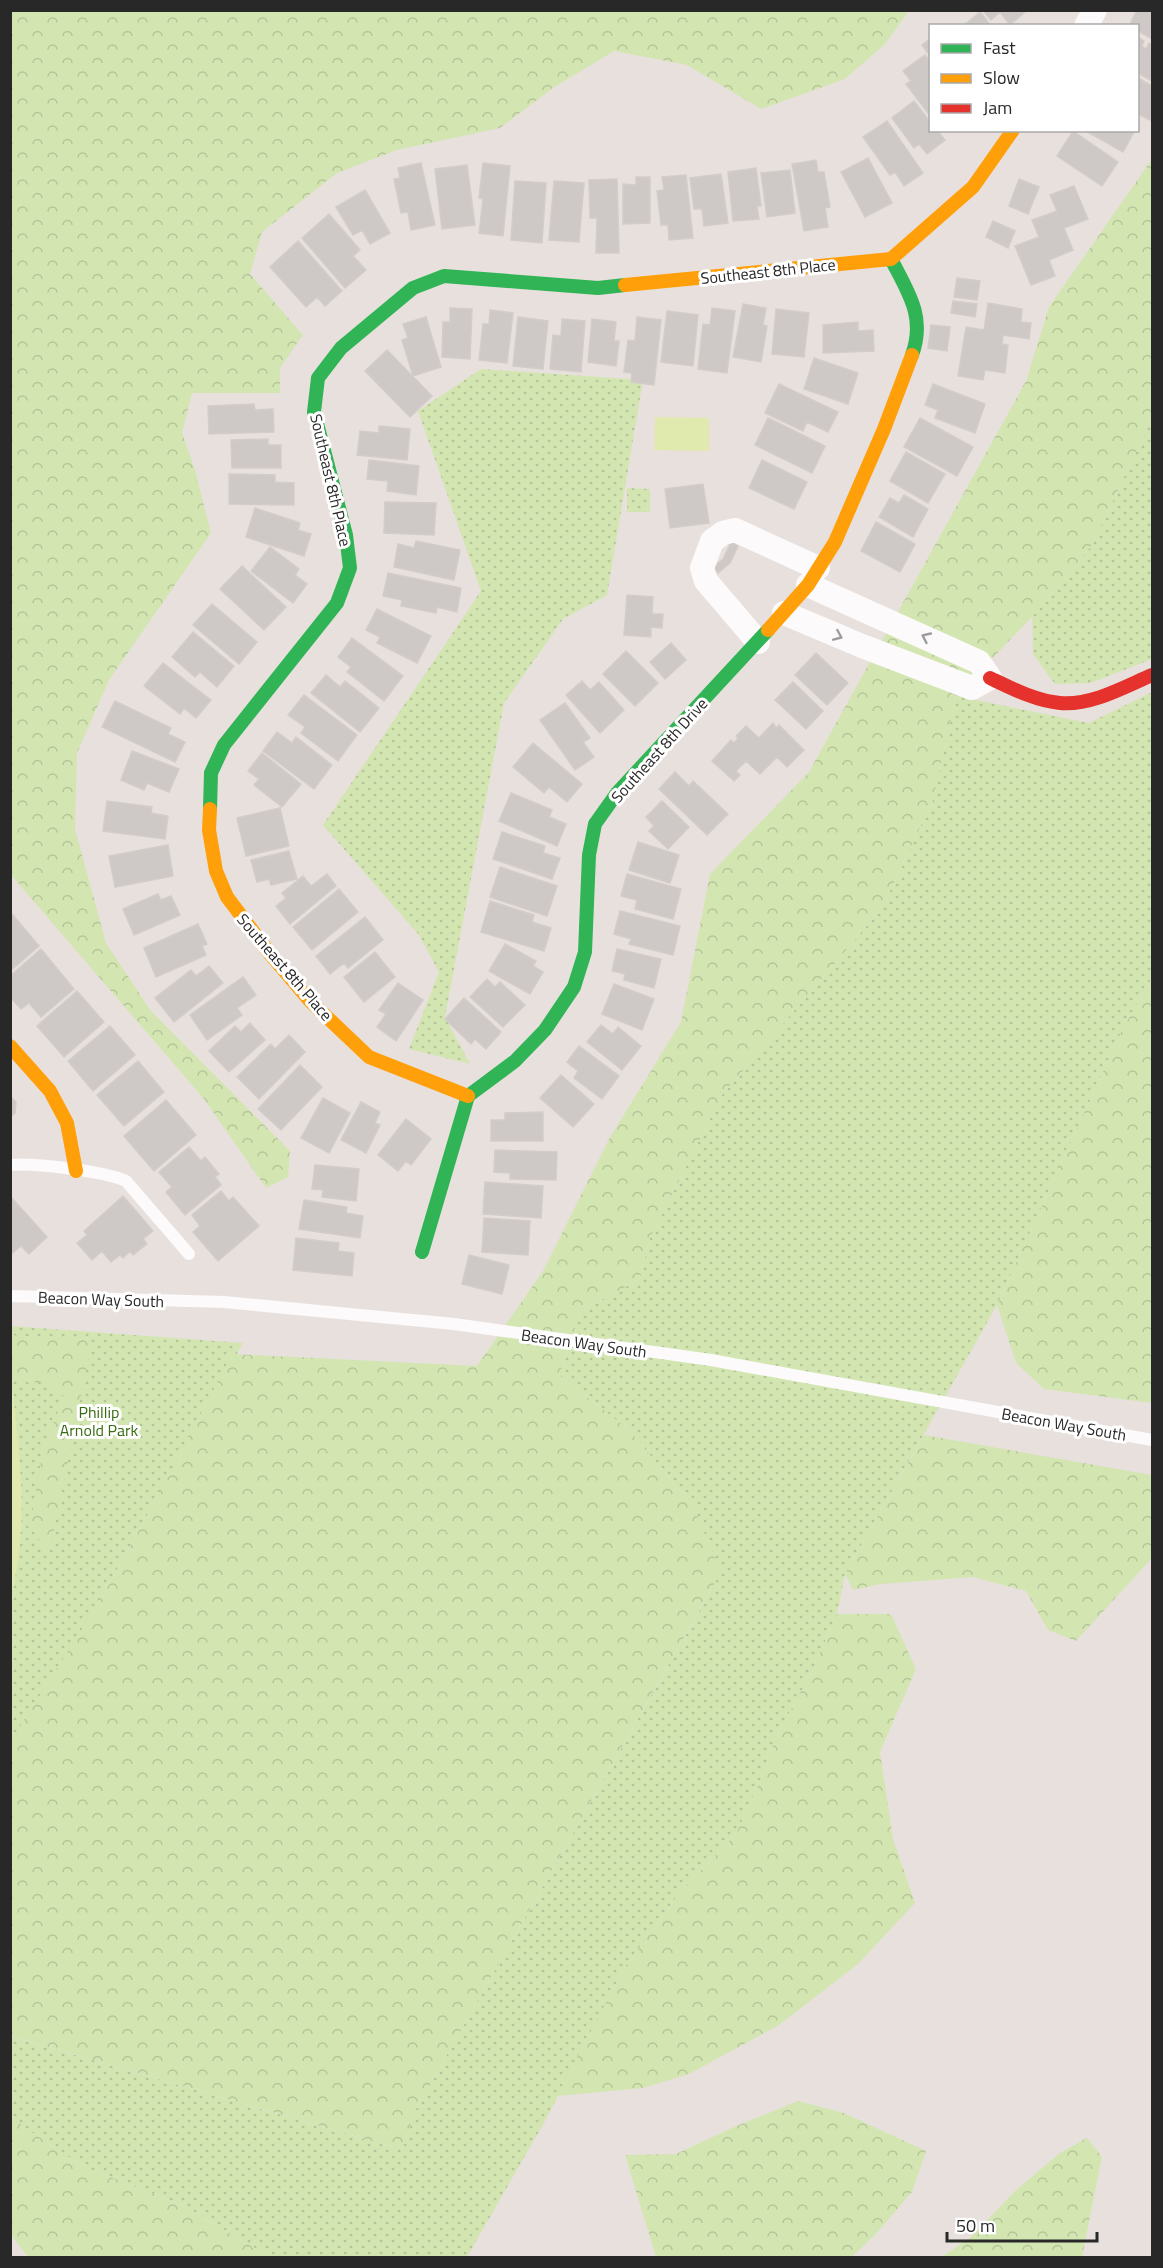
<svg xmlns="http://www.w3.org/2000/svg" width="1163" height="2268" font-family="'Titillium Web',sans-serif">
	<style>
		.grass { fill: url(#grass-dots) }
		.forest { fill: url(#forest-crowns) }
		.pitch { fill: #e1eaae }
		.building { fill: #cec9c6; stroke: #d3ccc9; stroke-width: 1.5 }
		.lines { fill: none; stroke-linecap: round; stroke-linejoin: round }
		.lane { stroke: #fcfafa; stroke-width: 12 }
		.street { stroke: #fcfafa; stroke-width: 24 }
		.fast { stroke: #30b455; stroke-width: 14 }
		.slow { stroke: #ff9f0a; stroke-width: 14 }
		.jam { stroke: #e5322d; stroke-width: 14 }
		.oneway { stroke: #9d9c9c }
		.labels { text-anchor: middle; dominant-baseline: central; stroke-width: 6; stroke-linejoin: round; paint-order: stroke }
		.street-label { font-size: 16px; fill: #282828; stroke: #fff }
		.park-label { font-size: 16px; fill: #386c12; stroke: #fff }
	</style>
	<defs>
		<pattern id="grass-dots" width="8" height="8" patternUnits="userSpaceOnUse" patternTransform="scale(1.5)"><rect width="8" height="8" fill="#d3e6b2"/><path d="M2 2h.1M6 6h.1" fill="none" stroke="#b5c599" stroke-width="1.8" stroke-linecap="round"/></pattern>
		<pattern id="forest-crowns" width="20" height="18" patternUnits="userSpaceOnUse" patternTransform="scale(1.5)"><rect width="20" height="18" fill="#d3e6b2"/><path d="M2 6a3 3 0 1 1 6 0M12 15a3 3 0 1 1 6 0" fill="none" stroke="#b5c599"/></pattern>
	</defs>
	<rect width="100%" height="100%" fill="#e8e0dd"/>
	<path class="grass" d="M 481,369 L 643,380 L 607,595 L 563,619 L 504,703 L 445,1017 L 470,1064 L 409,1049 L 439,972 L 419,935 L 323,825 L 481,591 L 418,411 Z
		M 1152,418 L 1152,659 L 1091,683 L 1055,684 L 1033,654 L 1032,617 L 1092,545 Z
		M 627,488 L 650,489 L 650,512 L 627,512 Z
		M 1152,692 L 1152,978 L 1122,1030 L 997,1305 L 845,1574 L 837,1614 L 812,1671 L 775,1739 L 764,1772 L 736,1834 L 681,1891 L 624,1968 L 545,2121 L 467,2257 L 270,2257 L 182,2205 L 84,2167 L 18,2124 L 11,2118 L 10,2036 L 402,2150 L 415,2111 L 710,1592 L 718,1573 L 694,1508 L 629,1430 L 559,1375 L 581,1311 L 640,1279 L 650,1238 L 722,1095 L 882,908 L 933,800 L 956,696 L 1089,723 Z
		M 11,1326 L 243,1343 L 11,1760 Z"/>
	<path class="forest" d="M 10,11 L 909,11 L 885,44 L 845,79 L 761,109 L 687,65 L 614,51 L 553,88 L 500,128 L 397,150 L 337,173 L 262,232 L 250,274 L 303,335 L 280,368 L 280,393 L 192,393 L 182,433 L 195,470 L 211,533 L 109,680 L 77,753 L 75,829 L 106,943 L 151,1011 L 290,1151 L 288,1177 L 266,1188 L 204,1099 L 11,875 Z
		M 1152,159 L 1152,418 L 1092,545 L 1032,617 L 956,696 L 933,800 L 882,908 L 722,1095 L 650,1238 L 640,1279 L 581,1311 L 559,1375 L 629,1430 L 694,1508 L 721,1572 L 415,2111 L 402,2150 L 11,2036 L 10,1742 L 99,1602 L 147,1516 L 232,1354 L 477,1366 L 543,1271 L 609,1139 L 681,1022 L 710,874 L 809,772 L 1026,381 L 1049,307 Z
		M 1152,978 L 1152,1403 L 1044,1389 L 1016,1363 L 997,1305 L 1122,1030 Z
		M 10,1335 L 92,1340 L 49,1555 L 30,1526 L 43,1449 L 64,1396 L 41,1383 L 11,1380 Z
		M 924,1435 L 1152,1475 L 1152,1558 L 1076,1641 L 1048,1630 L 1026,1591 L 973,1577 L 881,1584 L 853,1590 L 845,1574 Z
		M 837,1614 L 891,1614 L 916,1669 L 880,1752 L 893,1839 L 915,1903 L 858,1964 L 779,2025 L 689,2074 L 643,2088 L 557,2096 L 624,1968 L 681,1891 L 736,1834 L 764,1772 L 775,1739 L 812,1671 Z
		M 798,2101 L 844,2113 L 926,2151 L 912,2192 L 875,2235 L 852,2257 L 656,2257 L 625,2155 L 676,2154 L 734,2127 Z
		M 11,2118 L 84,2167 L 182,2205 L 270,2257 L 28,2257 L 11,2235 Z
		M 1087,2138 L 1102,2157 L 1082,2257 L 942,2257 L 972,2236 L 1015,2191 L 1060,2153 Z"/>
	<path class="pitch" d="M 655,417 L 709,418 L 709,451 L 654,450 Z
		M 11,1393 L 13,1393 C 20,1460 29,1529 11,1594 Z"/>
	<path class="building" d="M 983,10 L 1023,10 L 1025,12 L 1010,25 L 1000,12 L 991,20 Z
		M 1137,10 L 1152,10 L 1152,39 L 1138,31 L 1138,26 L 1129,26 Z
		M 980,12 L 991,26 L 963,26 Z
		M 1138,37 L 1144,41 L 1142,46 L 1146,49 L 1149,43 L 1152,45 L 1152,81 L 1138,73 Z
		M 930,39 L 930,56 L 922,45 Z
		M 925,55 L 930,62 L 930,111 L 928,113 L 906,84 L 911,81 L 903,71 Z
		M 1138,78 L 1152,86 L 1152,115 L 1150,120 L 1138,114 Z
		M 914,101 L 930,122 L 930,130 L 937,130 L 945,140 L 927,154 L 919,144 L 914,148 L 892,118 Z
		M 887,121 L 923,173 L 904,186 L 895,172 L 890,175 L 863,137 Z
		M 1084,130 L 1135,130 L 1123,152 Z
		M 1073,131 L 1118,162 L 1102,186 L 1057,156 Z
		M 868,158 L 892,203 L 865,217 L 841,172 Z
		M 816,160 L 818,172 L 824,172 L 830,207 L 825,208 L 828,227 L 804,231 L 792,164 Z
		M 421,163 L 435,225 L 411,230 L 408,212 L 401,213 L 394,179 L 400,178 L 398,168 Z
		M 483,163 L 510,166 L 503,236 L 479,233 L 483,199 L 479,198 Z
		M 467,165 L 475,225 L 442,229 L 435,169 Z
		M 756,168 L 761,206 L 757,206 L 759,219 L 733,221 L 728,172 Z
		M 790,170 L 795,213 L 767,217 L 761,173 Z
		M 721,174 L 728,223 L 704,226 L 702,209 L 694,209 L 690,178 Z
		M 686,175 L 693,238 L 669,240 L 668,225 L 661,225 L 657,191 L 664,190 L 662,177 Z
		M 636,177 L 650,177 L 650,223 L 623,224 L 623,184 L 636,185 Z
		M 617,179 L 619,253 L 596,253 L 597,218 L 590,218 L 589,180 Z
		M 1019,179 L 1039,187 L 1028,214 L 1009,206 Z
		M 515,181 L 546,183 L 542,243 L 511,240 Z
		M 554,181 L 584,183 L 579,242 L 549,240 Z
		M 1074,186 L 1088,219 L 1064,228 L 1073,250 L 1049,260 L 1055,276 L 1031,285 L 1015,246 L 1039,237 L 1032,220 L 1057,211 L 1050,195 Z
		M 365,190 L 390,233 L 370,244 L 362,230 L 353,235 L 336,207 Z
		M 329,214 L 360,250 L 353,256 L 366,270 L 345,288 L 302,238 Z
		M 993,221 L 1015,231 L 1008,248 L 986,237 Z
		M 298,241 L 342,291 L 325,306 L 317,297 L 306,307 L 270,267 Z
		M 957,278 L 980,281 L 977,300 L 954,297 Z
		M 953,301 L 977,304 L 975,317 L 951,313 Z
		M 988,303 L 1022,309 L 1021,322 L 1031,323 L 1029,339 L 1003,335 L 1002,344 L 1008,345 L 1005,373 L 985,370 L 983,380 L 958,376 L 966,327 L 984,330 Z
		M 743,304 L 766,308 L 763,325 L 767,326 L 761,362 L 733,357 Z
		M 450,308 L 472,309 L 470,359 L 442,357 L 443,322 L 450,322 Z
		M 712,308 L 735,311 L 727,373 L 698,369 L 703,324 L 710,325 Z
		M 776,309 L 809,313 L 804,357 L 772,354 Z
		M 490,310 L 513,313 L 507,363 L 479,360 L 483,324 L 489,324 Z
		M 667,311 L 698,315 L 693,366 L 661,362 Z
		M 426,317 L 441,367 L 413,376 L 402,340 L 408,338 L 403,324 Z
		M 518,317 L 548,321 L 543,369 L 513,366 Z
		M 637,317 L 661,320 L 654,385 L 631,382 L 632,373 L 624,372 L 628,340 L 635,341 Z
		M 562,319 L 585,321 L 581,372 L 550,369 L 553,335 L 561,336 Z
		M 592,319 L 616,322 L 614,341 L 619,341 L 616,366 L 588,362 Z
		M 858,322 L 858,331 L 873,330 L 874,351 L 823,353 L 823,325 Z
		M 931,325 L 950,327 L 947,351 L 928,348 Z
		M 387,350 L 432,396 L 410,417 L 365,371 Z
		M 814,358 L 858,373 L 848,404 L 804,389 Z
		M 779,384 L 838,412 L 828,432 L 807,422 L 803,431 L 765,413 Z
		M 933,384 L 985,404 L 975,433 L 935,418 L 938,410 L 925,405 Z
		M 254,404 L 255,410 L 273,409 L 274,432 L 209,434 L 208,406 Z
		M 768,418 L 825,446 L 812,473 L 755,445 Z
		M 920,418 L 973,447 L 957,476 L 904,447 Z
		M 379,426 L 410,429 L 407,460 L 357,455 L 360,431 L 379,433 Z
		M 268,439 L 268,445 L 281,445 L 281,468 L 232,468 L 231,440 Z
		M 906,452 L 945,474 L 928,503 L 890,481 Z
		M 369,460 L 419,466 L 416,495 L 387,491 L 388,481 L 367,479 Z
		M 762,460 L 807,482 L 794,509 L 749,488 Z
		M 229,474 L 275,475 L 275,482 L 294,483 L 294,505 L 229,504 Z
		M 703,484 L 709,523 L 670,528 L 665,489 Z
		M 904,495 L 928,509 L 913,537 L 879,517 L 890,498 L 899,503 Z
		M 385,502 L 436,503 L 434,535 L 384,533 Z
		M 255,508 L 300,523 L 298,530 L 311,534 L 304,556 L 246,537 Z
		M 876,522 L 915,544 L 900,572 L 861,551 Z
		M 416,541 L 460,550 L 454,580 L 394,567 L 398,544 L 414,548 Z
		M 731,542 L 738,546 L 730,563 L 718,573 L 713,567 L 723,559 Z
		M 270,547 L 299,569 L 295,575 L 307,584 L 293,603 L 251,571 Z
		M 242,566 L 286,607 L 264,630 L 220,589 Z
		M 388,573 L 461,588 L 457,612 L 437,607 L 436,613 L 401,606 L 402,600 L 383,596 Z
		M 627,595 L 653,597 L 652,614 L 663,614 L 662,628 L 651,627 L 651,637 L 624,635 Z
		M 212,604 L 257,642 L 239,664 L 193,625 Z
		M 377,609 L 431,636 L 417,663 L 377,643 L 380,637 L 366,630 Z
		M 193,632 L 234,666 L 217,687 L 200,672 L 195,677 L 172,657 Z
		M 352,638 L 403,676 L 384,701 L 347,672 L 351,667 L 338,657 Z
		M 671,643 L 686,660 L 665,679 L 650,662 Z
		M 626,651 L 658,683 L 635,706 L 603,674 Z
		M 816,653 L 848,683 L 827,705 L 795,675 Z
		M 163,663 L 211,700 L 196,718 L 184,708 L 180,714 L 144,686 Z
		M 326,675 L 340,687 L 345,681 L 379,708 L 360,732 L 311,693 Z
		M 582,681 L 590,690 L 599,682 L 624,710 L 600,733 L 566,695 Z
		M 793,682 L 823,711 L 806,729 L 775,700 Z
		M 304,695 L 357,735 L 338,761 L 301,733 L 305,727 L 288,715 Z
		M 115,701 L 171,728 L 168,734 L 185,742 L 175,762 L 102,727 Z
		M 565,703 L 590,738 L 583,742 L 594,757 L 575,770 L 540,720 Z
		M 773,723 L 776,728 L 779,725 L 804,750 L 787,767 L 777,757 L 760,774 L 746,761 L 736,771 L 740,775 L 734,781 L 712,761 L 731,740 L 734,743 L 738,738 L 736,736 L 746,726 L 759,738 Z
		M 277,732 L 292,743 L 296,737 L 332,765 L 314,789 L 263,751 Z
		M 533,743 L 582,784 L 567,802 L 549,787 L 544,793 L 513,767 Z
		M 132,751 L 179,769 L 169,792 L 147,783 L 144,790 L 121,780 Z
		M 262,753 L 301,784 L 282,807 L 254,785 L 259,779 L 248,771 Z
		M 675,772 L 689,786 L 693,781 L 728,814 L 707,835 L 659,789 Z
		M 511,793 L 552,810 L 549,817 L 566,824 L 557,846 L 499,821 Z
		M 107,801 L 152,807 L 151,813 L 168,816 L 165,839 L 103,831 Z
		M 662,801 L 689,827 L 668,849 L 649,831 L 654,826 L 646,817 Z
		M 280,808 L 289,846 L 246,856 L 237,818 Z
		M 502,832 L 545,846 L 543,853 L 560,858 L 552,879 L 493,859 Z
		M 638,842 L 679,855 L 670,883 L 629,870 Z
		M 168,845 L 173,876 L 115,887 L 109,856 Z
		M 289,851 L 297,879 L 271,885 L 269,879 L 257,882 L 251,860 Z
		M 500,867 L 557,886 L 547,916 L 490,897 Z
		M 327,874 L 336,886 L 290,924 L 276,906 L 286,898 L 282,893 L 303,876 L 311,886 Z
		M 627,874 L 681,889 L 673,919 L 635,909 L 637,900 L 621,896 Z
		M 339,889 L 358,912 L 312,950 L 293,927 Z
		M 158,894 L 161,900 L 171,896 L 180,915 L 134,935 L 123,909 Z
		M 490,901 L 534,915 L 532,922 L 551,928 L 544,951 L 481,932 Z
		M 620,911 L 680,926 L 673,955 L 629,944 L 631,939 L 614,934 Z
		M 12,914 L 39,946 L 10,971 L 10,916 Z
		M 365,917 L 383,940 L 348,968 L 344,963 L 330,974 L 316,956 Z
		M 198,924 L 207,944 L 202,946 L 206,955 L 156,977 L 144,948 Z
		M 505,944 L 536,961 L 533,966 L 543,972 L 530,994 L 489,971 Z
		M 41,949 L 74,989 L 41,1017 L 29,1003 L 21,1009 L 10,997 L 10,976 Z
		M 617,949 L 661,959 L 654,988 L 624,980 L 625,974 L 612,971 Z
		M 375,952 L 395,977 L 364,1002 L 344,977 Z
		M 209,966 L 223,983 L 174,1022 L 155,998 L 191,970 L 196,976 Z
		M 243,977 L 256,995 L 237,1008 L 242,1015 L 207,1040 L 190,1015 Z
		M 487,979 L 495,987 L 500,982 L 525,1005 L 503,1027 L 470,997 Z
		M 398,983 L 423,1000 L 396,1041 L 377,1027 L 386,1014 L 379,1010 Z
		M 614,984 L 654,999 L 642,1030 L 602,1014 Z
		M 77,991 L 104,1022 L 64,1057 L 37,1026 Z
		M 464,998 L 501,1032 L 486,1049 L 475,1039 L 471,1044 L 445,1019 Z
		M 250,1023 L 265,1040 L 229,1072 L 209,1051 L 235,1026 L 241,1032 Z
		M 601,1025 L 613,1034 L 618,1027 L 641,1046 L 622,1070 L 587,1042 Z
		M 110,1026 L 135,1055 L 93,1091 L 68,1061 Z
		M 289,1035 L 305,1052 L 259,1099 L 237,1077 L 271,1044 L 275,1049 Z
		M 579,1046 L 619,1076 L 602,1099 L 574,1078 L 578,1071 L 567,1062 Z
		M 138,1061 L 164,1092 L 124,1126 L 97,1095 Z
		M 300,1065 L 322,1087 L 281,1130 L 258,1109 Z
		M 561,1075 L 594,1104 L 573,1127 L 540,1098 Z
		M 10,1096 L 16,1102 L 15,1113 L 10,1117 Z
		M 323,1098 L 350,1113 L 329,1153 L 301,1138 Z
		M 166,1100 L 196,1135 L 154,1171 L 124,1136 Z
		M 361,1102 L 380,1112 L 375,1123 L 380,1125 L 366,1153 L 341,1140 Z
		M 543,1112 L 543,1141 L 491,1141 L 491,1120 L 505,1120 L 505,1113 Z
		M 406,1119 L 431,1139 L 411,1165 L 406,1161 L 398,1171 L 378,1155 Z
		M 189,1147 L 201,1161 L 205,1157 L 219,1174 L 215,1177 L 221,1185 L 185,1215 L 166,1192 L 172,1187 L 159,1172 Z
		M 495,1150 L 557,1152 L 556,1180 L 510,1179 L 510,1173 L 494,1172 Z
		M 315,1165 L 359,1169 L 356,1201 L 322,1197 L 323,1190 L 312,1189 Z
		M 485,1182 L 543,1186 L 541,1218 L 483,1214 Z
		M 221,1191 L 229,1201 L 233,1197 L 259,1226 L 218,1261 L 193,1232 L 200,1226 L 192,1215 Z
		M 10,1196 L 47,1237 L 29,1254 L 21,1246 L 10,1255 Z
		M 123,1196 L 153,1231 L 143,1239 L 147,1244 L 133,1255 L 130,1251 L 123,1258 L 120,1255 L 111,1262 L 102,1251 L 92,1260 L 77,1243 L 87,1235 L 84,1231 Z
		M 304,1200 L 347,1207 L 346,1213 L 363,1216 L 360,1238 L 299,1229 Z
		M 484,1218 L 530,1221 L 528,1255 L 482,1252 Z
		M 296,1238 L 339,1243 L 338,1251 L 354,1253 L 352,1276 L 293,1270 Z
		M 469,1255 L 509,1265 L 502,1294 L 462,1284 Z"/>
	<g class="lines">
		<path class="lane" d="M 10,1165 C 35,1163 104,1171 126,1181 L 189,1254
			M 10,1296 L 224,1302 L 454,1324 L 711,1360 L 1152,1440"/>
		<path class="street" d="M 1086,26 L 1095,10
			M 784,613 L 862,646 L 972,688 L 990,678 L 979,662 L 808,585
			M 758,642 L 706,581 L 702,568 L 712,541 L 723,533 L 735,530 L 818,568"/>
		<path class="fast" d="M 891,259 C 908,292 926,317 912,355
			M 210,809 L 211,773 L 224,745 L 337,603 L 350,568 L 346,535 L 314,412 L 318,378 L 341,348 L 413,288 L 444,276 L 598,288 L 625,285
			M 422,1252 L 468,1096 L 515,1061 L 545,1030 L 574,987 L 585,952 L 589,855 L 595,824 L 617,793 L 768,630"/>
		<path class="slow" d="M 625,285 L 891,259 L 973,187 L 1013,130
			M 768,630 L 808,585 L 835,542 L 884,429 L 912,355
			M 210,809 L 209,830 L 216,871 L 227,897 L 271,955 L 310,1001 L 369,1057 L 468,1096
			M 10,1046 L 50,1091 L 67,1123 L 76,1171"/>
		<path class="jam" d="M 990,678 C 1011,688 1036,701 1060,703 C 1091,706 1124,687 1152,675"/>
	</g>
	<defs><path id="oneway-chevron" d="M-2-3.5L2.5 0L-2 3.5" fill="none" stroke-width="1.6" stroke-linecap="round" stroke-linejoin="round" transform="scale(1.5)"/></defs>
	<g class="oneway">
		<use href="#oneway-chevron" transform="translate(838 636) rotate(23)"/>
		<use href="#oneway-chevron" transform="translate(926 637) rotate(-155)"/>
	</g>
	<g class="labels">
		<g class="street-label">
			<text transform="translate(768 271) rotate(-6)">Southeast 8th Place</text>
			<text transform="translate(331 480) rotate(77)">Southeast 8th Place</text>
			<text transform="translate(659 750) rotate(-48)">Southeast 8th Drive</text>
			<text transform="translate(285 967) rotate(49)">Southeast 8th Place</text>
			<text transform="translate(101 1299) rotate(2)">Beacon Way South</text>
			<text transform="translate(584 1343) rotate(8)">Beacon Way South</text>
			<text transform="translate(1064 1424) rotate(10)">Beacon Way South</text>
		</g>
		<g class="park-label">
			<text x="99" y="1412">Phillip<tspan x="99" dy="18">Arnold Park</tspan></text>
		</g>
	</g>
	<rect width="1163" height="2268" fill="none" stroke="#282828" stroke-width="24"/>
	<rect x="929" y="24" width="210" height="108" fill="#ffffff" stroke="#a9a9a9" stroke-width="1.5"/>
	<rect x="941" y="44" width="30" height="9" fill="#30b455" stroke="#a9a9a9" stroke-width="1.5"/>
	<text x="983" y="54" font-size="18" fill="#282828">Fast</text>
	<rect x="941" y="74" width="30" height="9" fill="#ff9f0a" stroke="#a9a9a9" stroke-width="1.5"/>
	<text x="983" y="84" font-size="18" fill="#282828">Slow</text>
	<rect x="941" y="104" width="30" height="9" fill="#e5322d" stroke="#a9a9a9" stroke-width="1.5"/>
	<text x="983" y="114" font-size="18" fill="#282828">Jam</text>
	<path d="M947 2232v9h150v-9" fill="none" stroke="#282828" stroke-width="3"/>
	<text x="956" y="2232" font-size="18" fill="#282828" stroke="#ffffff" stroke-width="4.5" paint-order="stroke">50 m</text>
</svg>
